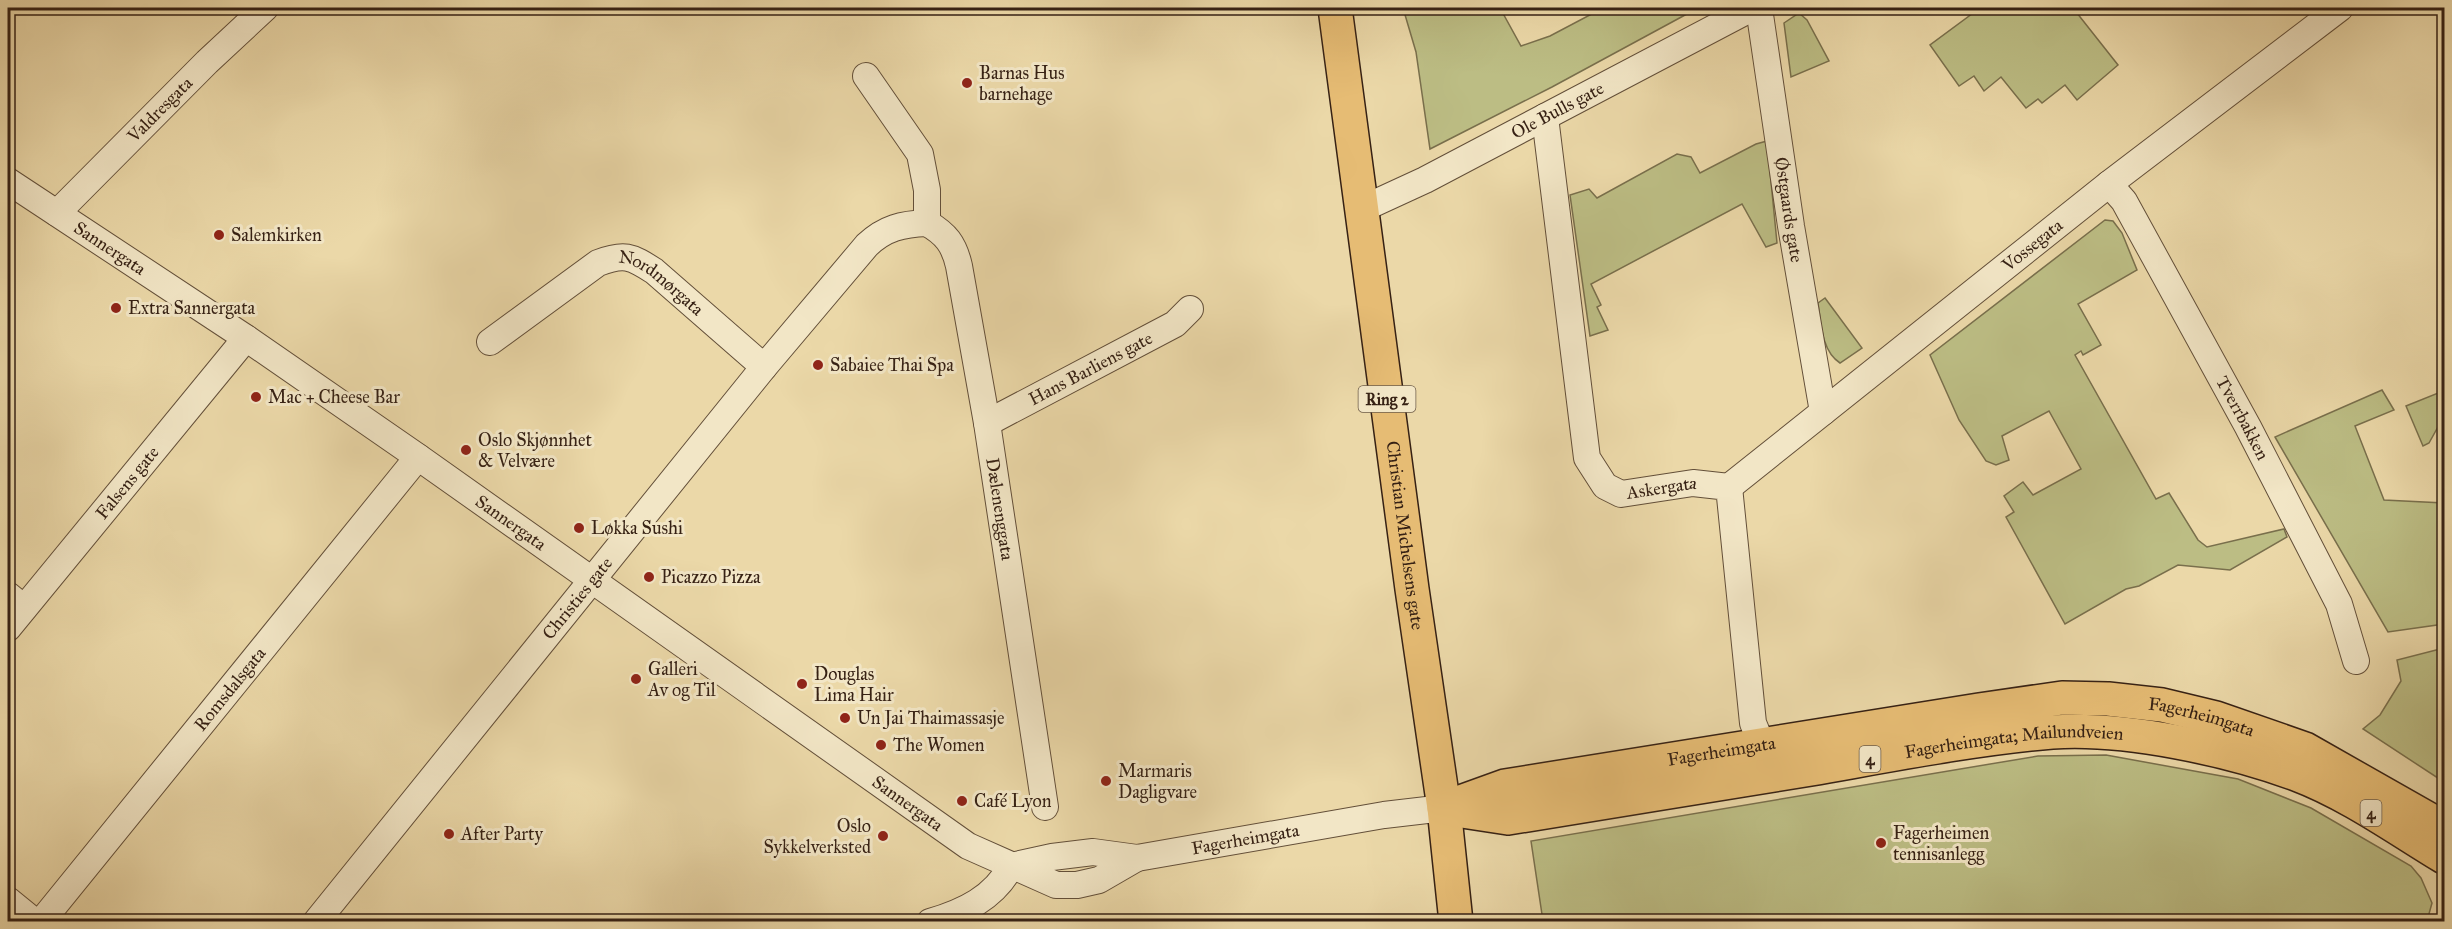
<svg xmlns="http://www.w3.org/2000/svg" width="2452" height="929" font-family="'IM FELL Great Primer',serif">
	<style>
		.green { fill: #bcbd84; stroke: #796f4c; stroke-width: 1.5 }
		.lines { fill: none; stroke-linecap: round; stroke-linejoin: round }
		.minor-casing { stroke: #634f39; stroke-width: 28 }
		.major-casing { stroke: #362114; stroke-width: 36 }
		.minor { stroke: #f2e6c6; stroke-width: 26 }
		.major { stroke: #e6bc74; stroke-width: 33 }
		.tram { stroke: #362114; stroke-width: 1.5 }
		.poi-dot { fill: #8f2418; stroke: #f2e6c6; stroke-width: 2 }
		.labels { text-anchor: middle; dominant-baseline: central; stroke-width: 6; stroke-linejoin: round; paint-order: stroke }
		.shield { fill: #f2e6c6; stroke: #6e5c49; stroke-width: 1.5 }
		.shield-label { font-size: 16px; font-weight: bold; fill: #362114 }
		.poi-label { font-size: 18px; fill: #362114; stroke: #f2e6c6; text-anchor: start }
		.street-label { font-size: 18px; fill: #362114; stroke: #f2e6c6 }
	</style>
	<rect width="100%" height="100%" fill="#ebd8a8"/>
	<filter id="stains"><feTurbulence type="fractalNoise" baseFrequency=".00333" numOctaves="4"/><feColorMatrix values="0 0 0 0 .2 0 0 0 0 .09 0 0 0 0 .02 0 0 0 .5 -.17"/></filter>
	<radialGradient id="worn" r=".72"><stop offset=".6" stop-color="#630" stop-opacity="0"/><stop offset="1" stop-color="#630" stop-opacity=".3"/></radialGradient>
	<path class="green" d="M 1403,8 L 1500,8 L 1521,46 L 1550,36 L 1603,8 L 1698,8 L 1552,87 L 1430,149 L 1416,52 Z
		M 1980,8 L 2073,8 L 2118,65 L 2077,100 L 2065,85 L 2042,103 L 2038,99 L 2026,108 L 2001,77 L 1984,91 L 1974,76 L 1959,86 L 1930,45 Z
		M 1799,13 L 1807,20 L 1829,61 L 1791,77 L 1784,23 Z
		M 1767,141 L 1777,243 L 1766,247 L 1742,204 L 1591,284 L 1601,305 L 1597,307 L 1608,330 L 1590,336 L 1570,195 L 1589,189 L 1597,198 L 1677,154 L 1691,157 L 1700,173 L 1756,144 Z
		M 2105,220 L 2113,221 L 2122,233 L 2137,270 L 2078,304 L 2101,345 L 2083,355 L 2081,351 L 2075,355 L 2156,499 L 2169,493 L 2198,540 L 2207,547 L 2284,529 L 2287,537 L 2230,570 L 2178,565 L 2139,586 L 2126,589 L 2065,624 L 2006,517 L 2014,512 L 2004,496 L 2023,482 L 2033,495 L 2081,469 L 2049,411 L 2002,436 L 2009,460 L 1996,465 L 1986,461 L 1959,420 L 1930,355 Z
		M 1825,298 L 1862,348 L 1840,363 C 1821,351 1821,322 1818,303 Z
		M 2382,390 L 2394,410 L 2355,426 L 2384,500 L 2444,503 L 2444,624 L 2388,632 L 2275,437 Z
		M 2443,391 L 2444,416 L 2429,443 L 2423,446 L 2406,406 Z
		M 2444,648 L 2444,782 L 2363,729 L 2380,715 L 2401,681 L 2397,660 Z
		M 2106,755 L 2238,779 L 2311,808 L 2411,866 L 2421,878 L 2432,903 L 2427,921 L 1543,921 L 1531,841 L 2038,756 Z"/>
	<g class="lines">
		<g class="minor-casing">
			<g id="minor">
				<path id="s1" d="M 1759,8 L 1791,226 L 1823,412"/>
				<path d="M 866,76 L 920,154 L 927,190 L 927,223"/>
				<path id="s2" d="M 1545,117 L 1587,458 L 1605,486 L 1621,494 L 1693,483 L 1729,487 L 1753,723 L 1762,745"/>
				<path id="s3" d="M 8,181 L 246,338 L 418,457 L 968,846 L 1056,885 L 1077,885 L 1099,880 L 1137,858"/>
				<path id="s4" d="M 2109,184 L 2124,201 L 2248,427 L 2339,604 L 2356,661"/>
				<path id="s5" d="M 1362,209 L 1425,180 L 1752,8"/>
				<path id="s6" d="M 57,213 L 207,62 L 265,8"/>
				<path id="s7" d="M 927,223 C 946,234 954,244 959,266 L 987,423 L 1045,807"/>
				<path id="s8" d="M 490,342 L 598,263 C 624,253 631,256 654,271 L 764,367"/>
				<path id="s9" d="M 987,423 L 1175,324 L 1190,309"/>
				<path id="s10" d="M 1729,487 L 2109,184 L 2340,8"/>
				<path d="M 8,595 L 24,608"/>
				<path id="s11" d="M 8,628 L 246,338"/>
				<path d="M 8,900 L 35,922"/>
				<path id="s12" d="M 41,922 L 418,457"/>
				<path id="s13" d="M 316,922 L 764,367 L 867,245 C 885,228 902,224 927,223"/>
				<path id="s14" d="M 930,922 C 964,912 994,898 1011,866 L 1052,857 L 1093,852 L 1137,858 L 1384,815 L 1444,808"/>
			</g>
		</g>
		<g class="major-casing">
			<g id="major">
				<path id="s15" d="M 1335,8 L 1412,589 L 1444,808 L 1456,922"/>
				<path id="s16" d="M 1444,808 L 1505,786 L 1979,710 L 2062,698 L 2108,699 L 2162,705 L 2216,718 L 2305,749 L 2444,828"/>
				<path id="s17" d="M 1449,809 L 1508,818 C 1609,802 1710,785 1811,769 C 1891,755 1972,739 2052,732 C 2126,727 2227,749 2296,774 C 2349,794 2396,828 2444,857"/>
			</g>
		</g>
		<use href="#minor" class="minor"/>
		<use href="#major" class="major"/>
		<path class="tram" d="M 8,12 L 12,8"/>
	</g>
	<g class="poi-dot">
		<circle cx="967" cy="83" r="6"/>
		<circle cx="219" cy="235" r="6"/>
		<circle cx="116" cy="308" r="6"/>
		<circle cx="818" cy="365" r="6"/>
		<circle cx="256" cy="397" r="6"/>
		<circle cx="466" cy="450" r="6"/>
		<circle cx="579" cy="528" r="6"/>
		<circle cx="649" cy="577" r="6"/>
		<circle cx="636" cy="679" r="6"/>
		<circle cx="802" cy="684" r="6"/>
		<circle cx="845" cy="718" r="6"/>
		<circle cx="881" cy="745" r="6"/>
		<circle cx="1106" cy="781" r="6"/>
		<circle cx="962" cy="801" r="6"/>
		<circle cx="449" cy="834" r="6"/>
		<circle cx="883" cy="836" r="6"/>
		<circle cx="1881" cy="843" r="6"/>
	</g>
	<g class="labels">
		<g class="shield">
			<rect x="1358.5" y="386" width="57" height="26" rx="4.5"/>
			<rect x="1859.5" y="746" width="21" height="26" rx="4.5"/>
			<rect x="2360.5" y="800" width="21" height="26" rx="4.5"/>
		</g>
		<g class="shield-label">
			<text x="1387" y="399">Ring 2</text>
			<text x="1870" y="759">4</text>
			<text x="2371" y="813">4</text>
		</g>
		<g class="poi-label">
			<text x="979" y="73">Barnas Hus<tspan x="979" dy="21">barnehage</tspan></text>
			<text x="231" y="235">Salemkirken</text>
			<text x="128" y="308">Extra Sannergata</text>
			<text x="830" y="365">Sabaiee Thai Spa</text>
			<text x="268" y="397">Mac + Cheese Bar</text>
			<text x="478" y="440">Oslo Skjønnhet<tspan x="478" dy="21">&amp; Velvære</tspan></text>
			<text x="591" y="528">Løkka Sushi</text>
			<text x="661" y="577">Picazzo Pizza</text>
			<text x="648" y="669">Galleri<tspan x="648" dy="21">Av og Til</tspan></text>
			<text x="814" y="674">Douglas<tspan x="814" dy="21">Lima Hair</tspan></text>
			<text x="857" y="718">Un Jai Thaimassasje</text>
			<text x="893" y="745">The Women</text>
			<text x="1118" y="771">Marmaris<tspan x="1118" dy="21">Dagligvare</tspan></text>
			<text x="974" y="801">Café Lyon</text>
			<text x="871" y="826" text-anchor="end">Oslo<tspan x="871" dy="21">Sykkelverksted</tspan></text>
			<text x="1893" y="833">Fagerheimen<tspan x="1893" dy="21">tennisanlegg</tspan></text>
			<text x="461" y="834">After Party</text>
		</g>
		<g class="street-label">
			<text stroke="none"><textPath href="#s6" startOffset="146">Valdresgata</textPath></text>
			<text stroke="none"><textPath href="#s5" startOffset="219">Ole Bulls gate</textPath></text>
			<text stroke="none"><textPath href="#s1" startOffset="204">Østgaards gate</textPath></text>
			<text stroke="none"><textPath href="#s10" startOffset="388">Vossegata</textPath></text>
			<text stroke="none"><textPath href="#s3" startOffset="122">Sannergata</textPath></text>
			<text stroke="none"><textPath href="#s8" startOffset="206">Nordmørgata</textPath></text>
			<text stroke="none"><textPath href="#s9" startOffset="117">Hans Barliens gate</textPath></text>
			<text stroke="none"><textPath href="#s4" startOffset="270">Tverrbakken</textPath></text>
			<text stroke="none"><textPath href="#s11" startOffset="188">Falsens gate</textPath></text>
			<text stroke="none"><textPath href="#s2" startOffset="436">Askergata</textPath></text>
			<text stroke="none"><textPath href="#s7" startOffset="302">Dælenenggata</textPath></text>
			<text stroke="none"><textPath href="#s3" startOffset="608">Sannergata</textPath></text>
			<text stroke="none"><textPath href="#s15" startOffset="532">Christian Michelsens gate</textPath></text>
			<text stroke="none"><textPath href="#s13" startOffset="416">Christies gate</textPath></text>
			<text stroke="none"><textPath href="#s12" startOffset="300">Romsdalsgata</textPath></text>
			<text stroke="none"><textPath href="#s16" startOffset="770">Fagerheimgata</textPath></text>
			<text stroke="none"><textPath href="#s17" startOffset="572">Fagerheimgata; Mailundveien</textPath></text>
			<text stroke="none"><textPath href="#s16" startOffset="284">Fagerheimgata</textPath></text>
			<text stroke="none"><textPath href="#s3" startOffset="1094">Sannergata</textPath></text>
			<text stroke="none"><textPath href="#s14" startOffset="339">Fagerheimgata</textPath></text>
		</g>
	</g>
	<rect width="2452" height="929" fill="none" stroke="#ebd8a8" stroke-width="30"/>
	<rect x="9" y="9" width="2434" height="911" fill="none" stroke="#362114" stroke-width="3"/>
	<rect x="15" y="15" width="2422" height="899" fill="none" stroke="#362114" stroke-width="1.5"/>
	<rect width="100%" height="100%" filter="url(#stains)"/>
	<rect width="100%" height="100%" fill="url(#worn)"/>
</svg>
